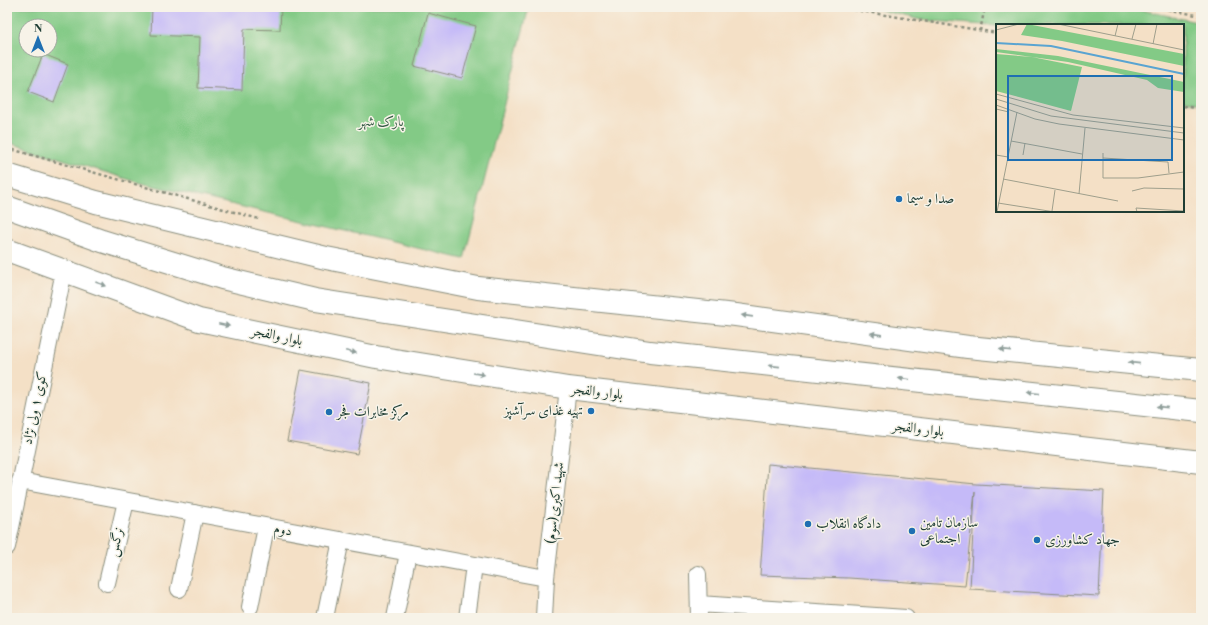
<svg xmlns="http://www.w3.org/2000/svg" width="1208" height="625" font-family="'Libre Bodoni',Amiri,serif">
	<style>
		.green { fill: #83ca86; stroke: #51845d; fill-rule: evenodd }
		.building { fill: #c5baf8 }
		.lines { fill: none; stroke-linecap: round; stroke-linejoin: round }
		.street-casing { stroke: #8a8e7d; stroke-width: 18 }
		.highway-casing { stroke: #8a8e7d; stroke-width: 24 }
		.path { stroke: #8a8e7d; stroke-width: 2.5; stroke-dasharray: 3 3; stroke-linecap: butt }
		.street { stroke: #fff; stroke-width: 16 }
		.highway { stroke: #fff; stroke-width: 22 }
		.oneway { fill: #8f9e9a }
		.poi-dot { fill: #1f6fb2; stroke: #f7f3e8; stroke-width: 1.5 }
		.labels { text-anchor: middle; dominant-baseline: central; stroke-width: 3; stroke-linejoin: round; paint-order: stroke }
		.park-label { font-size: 14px; fill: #335944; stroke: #f7f3e8 }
		.poi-label { font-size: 14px; fill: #1f3d34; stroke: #f7f3e8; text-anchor: start }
		.street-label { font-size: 14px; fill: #1f3d34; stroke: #f7f3e8 }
		.inset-river { fill: none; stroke: #5aa4d1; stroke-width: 2 }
		.inset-road { fill: none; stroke: #9f9f8c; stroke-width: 1 }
		.view { fill: #1f6fb2; fill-opacity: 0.15; stroke: #1f6fb2; stroke-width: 2 }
		.inset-edge { fill: none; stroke: #1f3d34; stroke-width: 2 }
	</style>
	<rect width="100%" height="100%" fill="#f7f3e8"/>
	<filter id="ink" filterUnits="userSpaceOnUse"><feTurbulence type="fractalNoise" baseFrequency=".025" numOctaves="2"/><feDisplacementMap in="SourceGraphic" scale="8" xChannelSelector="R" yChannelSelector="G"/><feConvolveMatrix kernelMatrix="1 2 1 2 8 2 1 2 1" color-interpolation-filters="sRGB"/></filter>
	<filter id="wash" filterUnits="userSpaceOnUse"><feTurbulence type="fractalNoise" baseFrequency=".012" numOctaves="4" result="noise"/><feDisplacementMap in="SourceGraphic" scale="16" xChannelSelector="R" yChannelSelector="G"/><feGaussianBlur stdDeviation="0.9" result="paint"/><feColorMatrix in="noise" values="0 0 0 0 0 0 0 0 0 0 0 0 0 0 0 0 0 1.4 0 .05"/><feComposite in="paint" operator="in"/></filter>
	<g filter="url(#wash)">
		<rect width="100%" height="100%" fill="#f4e0c6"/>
		<path class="green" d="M 7,7 L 529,7 L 464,259 L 137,182 L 7,142 ZM 26,26 L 50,26 L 50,50 L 26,50 Z
			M 868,7 L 1128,7 L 1201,23 L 1201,104 L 1183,101 L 1183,25 L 997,25 L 997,26 L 921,20 Z"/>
		<g id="blocks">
			<path class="building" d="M 152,7 L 281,7 L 280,30 L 244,29 L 242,90 L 198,88 L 200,37 L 151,35 Z
				M 428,13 L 476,26 L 462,78 L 414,66 Z
				M 43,54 L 68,64 L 54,102 L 28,92 Z
				M 301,370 L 371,383 L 357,454 L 287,441 Z
				M 768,464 L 976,484 L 1104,491 L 1099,596 L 970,589 L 975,492 L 965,586 L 849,578 L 760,575 Z"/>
		</g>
	</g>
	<g filter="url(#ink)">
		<use href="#blocks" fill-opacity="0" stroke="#8a8e7d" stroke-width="1"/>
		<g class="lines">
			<g class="street-casing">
				<path id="street" d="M 20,481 L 546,578
					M 7,547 L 64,271
					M 698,574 L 699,618
					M 107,583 L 126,501
					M 179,589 L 195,513
					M 699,604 L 906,618
					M 250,607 L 266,527
					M 325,618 L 341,540
					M 395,618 L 408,553
					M 467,618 L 474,565
					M 544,618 L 546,578 L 568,388"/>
			</g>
			<g class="highway-casing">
				<path id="highway" d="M 7,175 L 96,202 L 326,258 L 478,288 L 736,315 L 968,347 L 1201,370
					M 7,207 L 102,241 L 222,278 L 315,300 L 650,352 L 1201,411
					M 7,250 L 199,320 L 376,357 L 568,388 L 1201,462"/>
			</g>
			<path class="path" d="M 836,7 L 997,33
				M 1157,7 L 1201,16
				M 980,31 L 985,7
				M 1183,106 L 1201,109
				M 7,148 L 259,219"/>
			<use href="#street" class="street"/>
			<use href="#highway" class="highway"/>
		</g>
		<defs><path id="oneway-solid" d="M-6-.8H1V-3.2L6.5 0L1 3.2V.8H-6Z"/></defs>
		<g class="oneway">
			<use href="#oneway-solid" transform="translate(101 284) rotate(20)"/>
			<use href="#oneway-solid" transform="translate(747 316) rotate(-172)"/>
			<use href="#oneway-solid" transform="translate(224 325) rotate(12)"/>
			<use href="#oneway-solid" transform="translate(876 334) rotate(-172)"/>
			<use href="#oneway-solid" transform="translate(1005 350) rotate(-174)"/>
			<use href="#oneway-solid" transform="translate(351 352) rotate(12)"/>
			<use href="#oneway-solid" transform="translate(1134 363) rotate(-174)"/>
			<use href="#oneway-solid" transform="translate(774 366) rotate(-174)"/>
			<use href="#oneway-solid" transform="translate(479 374) rotate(9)"/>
			<use href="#oneway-solid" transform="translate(904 379) rotate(-174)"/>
			<use href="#oneway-solid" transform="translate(1033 393) rotate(-174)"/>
			<use href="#oneway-solid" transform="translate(1162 407) rotate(-174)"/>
		</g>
	</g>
	<g class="poi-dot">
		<circle cx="899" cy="199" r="4"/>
		<circle cx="591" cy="411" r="4"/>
		<circle cx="329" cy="412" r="4"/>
		<circle cx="808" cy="524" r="4"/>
		<circle cx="912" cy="531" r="4"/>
		<circle cx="1037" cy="540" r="4"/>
	</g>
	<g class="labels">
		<g class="park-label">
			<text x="381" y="122">پارک شهر</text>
		</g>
		<g class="poi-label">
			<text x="907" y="199">صدا و سیما</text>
			<text x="583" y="411" text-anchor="end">تهیه غذای سرآشپز</text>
			<text x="337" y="412">مرکز مخابرات فجر</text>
			<text x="920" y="523">سازمان تامین<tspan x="920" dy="16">اجتماعی</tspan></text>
			<text x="816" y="524">دادگاه انقلاب</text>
			<text x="1045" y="540">جهاد کشاورزی</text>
		</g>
		<g class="street-label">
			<text transform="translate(277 336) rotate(12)">بلوار والفجر</text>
			<text transform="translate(597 392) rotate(7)">بلوار والفجر</text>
			<text transform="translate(35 408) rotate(-78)">کوی ۱ ولی نژاد</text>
			<text transform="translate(918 429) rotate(7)">بلوار والفجر</text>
			<text transform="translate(555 503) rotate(-84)">شهید اکبری(سوم)</text>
			<text transform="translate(283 530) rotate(10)">دوم</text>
			<text transform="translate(116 542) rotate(-77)">نرگس</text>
		</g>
	</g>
	<g transform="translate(996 24)">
		<rect width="188" height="188" fill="#f4e0c6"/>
		<path d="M 31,0 L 188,30 L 188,42 L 66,17 L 25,11 ZM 0,25 L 62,32 L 188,58 L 188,68 L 162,64 L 151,56 L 72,38 L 0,28 ZM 0,30 L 36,33 L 86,43 L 75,87 L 0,67 Z" fill="#83ca86"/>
		<path class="inset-river" d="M 0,19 L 55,22 L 188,50"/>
		<path class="inset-road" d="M 62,0 L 188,26M 0,6 L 23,0M 119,12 L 122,0M 136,15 L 140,0M 157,20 L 161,0M 0,70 L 77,91 L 188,104M 0,75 L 55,92 L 188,109M 0,81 L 39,95 L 63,100 L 188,116M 0,85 L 13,88M 15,117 L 86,130M 107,129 L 107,154 L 142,154 L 188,148M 0,131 L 12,133M 27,131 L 29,119M 107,134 L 172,138 L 173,149M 7,155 L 122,177M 136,167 L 148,164 L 188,165M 83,170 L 89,104M 2,179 L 59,188M 56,187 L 59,166M 1,188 L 21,88M 141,188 L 140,184 L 188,187"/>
		<path class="view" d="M 12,52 L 176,52 L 176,136 L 12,136 Z"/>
		<rect width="188" height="188" class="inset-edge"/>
	</g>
	<rect width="1208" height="625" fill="none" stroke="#f7f3e8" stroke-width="24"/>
	<g transform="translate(38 38)"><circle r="19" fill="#f7f3e8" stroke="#a1aaa0"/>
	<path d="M0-3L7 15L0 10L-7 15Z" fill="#1f6fb2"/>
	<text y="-6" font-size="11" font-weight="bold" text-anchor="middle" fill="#1f3d34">N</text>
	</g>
</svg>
